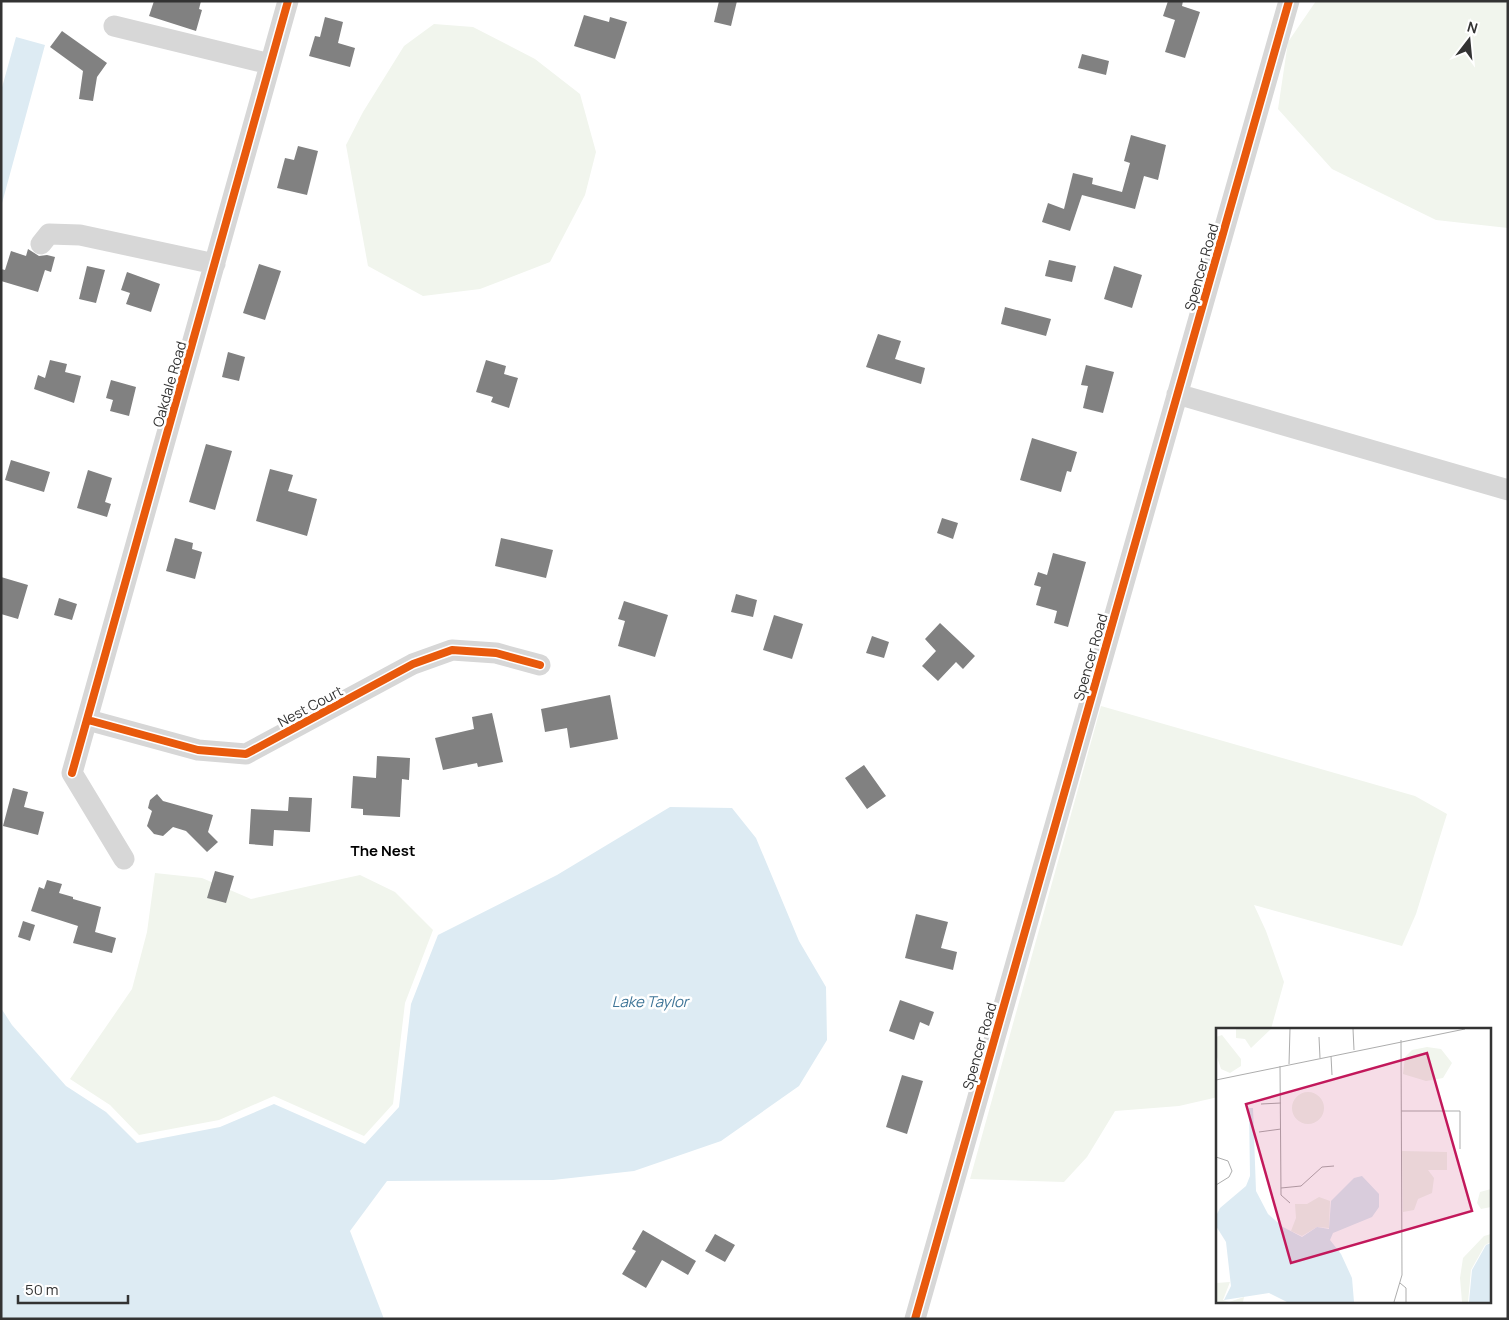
<svg xmlns="http://www.w3.org/2000/svg" width="1509" height="1320" font-family="Manrope,sans-serif">
	<style>
		.green { fill: #f1f5ed }
		.water { fill: #ddebf3 }
		.building { fill: #818181 }
		.lines { fill: none; stroke-linecap: round; stroke-linejoin: round }
		.minor { stroke: #d7d7d7; stroke-width: 21 }
		.cycleway-casing { stroke: #fff; stroke-width: 11 }
		.cycleway { stroke: #e8590c; stroke-width: 8 }
		.labels { text-anchor: middle; dominant-baseline: central; stroke-width: 5; stroke-linejoin: round; paint-order: stroke }
		.street-label { font-size: 14px; fill: #333; stroke: #fff }
		.neighbourhood-label { font-size: 15px; font-weight: bold; fill: #000; stroke: #fff }
		.water-label { font-size: 15px; font-style: italic; fill: #3f7597; stroke: #fff }
		.inset-road { fill: none; stroke: #adadad; stroke-width: 1 }
		.view { fill: #c2185b; fill-opacity: 0.15; stroke: #c2185b; stroke-width: 2.5 }
		.inset-edge { fill: none; stroke: #333; stroke-width: 2.5 }
	</style>
	<rect width="100%" height="100%" fill="#fff"/>
	<path class="green" d="M 1316,1 L 1508,1 L 1508,228 L 1436,220 L 1332,169 L 1278,109 L 1288,42 Z
		M 434,24 L 473,27 L 535,59 L 580,94 L 596,152 L 585,195 L 550,262 L 480,289 L 423,296 L 368,266 L 346,145 L 363,112 L 404,46 Z
		M 1101,706 L 1415,796 L 1447,814 L 1416,914 L 1402,946 L 1254,905 L 1266,931 L 1284,982 L 1271,1029 L 1218,1029 L 1218,1097 L 1179,1106 L 1115,1111 L 1087,1157 L 1064,1182 L 970,1179 Z
		M 155,873 L 202,878 L 251,899 L 360,875 L 395,892 L 433,930 L 405,1003 L 393,1104 L 364,1136 L 274,1096 L 219,1120 L 139,1135 L 110,1105 L 70,1079 L 132,989 L 147,932 Z"/>
	<path class="water" d="M 16,37 L 45,45 L 1,207 L 1,91 Z
		M 670,807 L 732,808 L 756,838 L 799,941 L 826,987 L 827,1040 L 799,1086 L 721,1141 L 634,1171 L 553,1180 L 387,1181 L 350,1231 L 384,1319 L 1,1319 L 1,1008 L 12,1025 L 66,1086 L 106,1112 L 137,1143 L 220,1127 L 274,1104 L 365,1144 L 399,1107 L 411,1004 L 438,935 L 557,875 Z"/>
	<path class="building" d="M 154,1 L 201,1 L 199,9 L 202,10 L 196,31 L 149,16 Z
		M 719,1 L 737,1 L 731,26 L 714,22 Z
		M 1168,1 L 1183,1 L 1182,6 L 1200,12 L 1185,58 L 1165,52 L 1175,20 L 1163,16 Z
		M 584,15 L 609,22 L 610,17 L 627,22 L 615,59 L 574,46 Z
		M 325,17 L 343,22 L 338,43 L 355,48 L 350,67 L 309,56 L 315,36 L 320,37 Z
		M 62,31 L 107,63 L 97,77 L 93,101 L 79,99 L 83,71 L 50,47 Z
		M 1082,54 L 1109,61 L 1106,75 L 1078,68 Z
		M 1131,135 L 1166,145 L 1158,180 L 1144,176 L 1135,209 L 1082,195 L 1070,231 L 1042,222 L 1048,203 L 1064,209 L 1073,173 L 1093,178 L 1092,184 L 1122,192 L 1130,163 L 1124,161 Z
		M 298,146 L 318,151 L 307,195 L 277,188 L 285,158 L 294,160 Z
		M 28,249 L 39,256 L 47,255 L 55,257 L 51,272 L 45,270 L 38,292 L 1,281 L 1,269 L 5,270 L 11,251 L 26,256 Z
		M 1049,260 L 1076,266 L 1072,282 L 1045,276 Z
		M 259,264 L 281,271 L 265,320 L 243,313 Z
		M 87,266 L 105,270 L 96,303 L 79,299 Z
		M 1114,266 L 1142,275 L 1132,308 L 1104,299 Z
		M 127,272 L 160,284 L 151,312 L 126,304 L 130,293 L 121,290 Z
		M 1005,307 L 1051,319 L 1046,336 L 1001,324 Z
		M 878,334 L 901,341 L 895,359 L 925,368 L 921,384 L 866,367 Z
		M 228,352 L 245,357 L 239,381 L 222,377 Z
		M 50,360 L 67,364 L 65,372 L 81,376 L 74,403 L 34,389 L 38,375 L 45,378 Z
		M 486,360 L 506,366 L 504,374 L 518,378 L 509,408 L 491,402 L 493,397 L 476,392 Z
		M 1086,365 L 1114,372 L 1103,413 L 1083,408 L 1088,386 L 1081,385 Z
		M 111,380 L 136,387 L 129,416 L 110,411 L 113,400 L 106,398 Z
		M 1032,438 L 1077,452 L 1071,472 L 1067,471 L 1061,492 L 1020,480 Z
		M 206,444 L 232,451 L 215,510 L 189,502 Z
		M 11,460 L 50,472 L 44,492 L 5,480 Z
		M 270,469 L 293,475 L 288,491 L 317,499 L 307,536 L 256,521 Z
		M 88,470 L 112,478 L 105,502 L 111,504 L 107,517 L 77,508 Z
		M 942,518 L 958,523 L 953,539 L 937,533 Z
		M 175,538 L 193,543 L 192,549 L 202,552 L 195,579 L 166,571 Z
		M 501,538 L 553,550 L 546,578 L 495,566 Z
		M 1053,553 L 1086,562 L 1068,627 L 1054,623 L 1057,611 L 1036,605 L 1041,587 L 1034,585 L 1038,572 L 1047,575 Z
		M 1,577 L 28,585 L 18,619 L 1,614 Z
		M 736,594 L 757,600 L 753,617 L 731,612 Z
		M 59,598 L 77,604 L 72,620 L 54,615 Z
		M 624,601 L 668,615 L 655,657 L 618,646 L 625,621 L 618,619 Z
		M 774,615 L 803,624 L 792,659 L 763,650 Z
		M 940,623 L 975,656 L 963,669 L 956,662 L 938,681 L 922,666 L 936,651 L 925,639 Z
		M 872,636 L 889,642 L 884,658 L 866,653 Z
		M 610,695 L 618,739 L 570,748 L 567,728 L 545,732 L 541,709 Z
		M 492,713 L 503,762 L 478,767 L 477,763 L 443,770 L 435,738 L 474,729 L 472,717 Z
		M 377,756 L 410,758 L 409,780 L 402,779 L 400,817 L 363,815 L 363,809 L 351,808 L 353,776 L 376,778 Z
		M 864,765 L 886,796 L 867,809 L 845,778 Z
		M 13,788 L 28,792 L 24,807 L 44,812 L 38,835 L 3,826 Z
		M 157,794 L 163,801 L 213,815 L 208,832 L 218,842 L 207,852 L 186,831 L 173,827 L 163,836 L 154,834 L 147,826 L 152,811 L 148,808 L 150,800 Z
		M 289,797 L 312,798 L 310,832 L 274,830 L 273,846 L 249,844 L 251,809 L 288,811 Z
		M 215,871 L 234,876 L 226,903 L 207,898 Z
		M 47,880 L 62,884 L 59,893 L 73,897 L 73,899 L 101,907 L 95,932 L 116,938 L 112,953 L 73,943 L 78,926 L 31,911 L 39,887 L 44,889 Z
		M 916,914 L 948,922 L 941,948 L 957,952 L 953,970 L 905,958 Z
		M 23,921 L 35,925 L 30,941 L 18,937 Z
		M 900,1000 L 934,1012 L 929,1026 L 920,1022 L 914,1040 L 889,1031 Z
		M 902,1075 L 923,1081 L 907,1134 L 886,1127 Z
		M 643,1230 L 696,1261 L 688,1275 L 662,1260 L 646,1288 L 622,1274 L 636,1251 L 632,1249 Z
		M 715,1234 L 735,1245 L 725,1262 L 705,1251 Z"/>
	<g class="lines">
		<path class="minor" d="M 114,26 L 270,64
			M 41,244 L 49,234 L 80,235 L 215,264
			M 1177,394 L 1508,490
			M 88,720 L 198,750 L 246,754 L 413,664 L 452,650 L 496,653 L 540,665
			M 124,859 L 72,773 L 288,1
			M 915,1319 L 1289,1"/>
		<g class="cycleway-casing">
			<path id="cycleway" d="M 88,720 L 198,750 L 246,754 L 413,664 L 452,650 L 496,653 L 540,665
				M 72,773 L 288,1
				M 915,1319 L 1289,1"/>
		</g>
		<use href="#cycleway" class="cycleway"/>
	</g>
	<g class="labels">
		<g class="street-label">
			<text transform="translate(1201 267) rotate(-74)">Spencer Road</text>
			<text transform="translate(169 384) rotate(-74)">Oakdale Road</text>
			<text transform="translate(1090 657) rotate(-74)">Spencer Road</text>
			<text transform="translate(310 706) rotate(-28)">Nest Court</text>
			<text transform="translate(979 1046) rotate(-74)">Spencer Road</text>
		</g>
		<g class="neighbourhood-label">
			<text x="383" y="850">The Nest</text>
		</g>
		<g class="water-label">
			<text x="650" y="1001">Lake Taylor</text>
		</g>
	</g>
	<g transform="translate(1216 1028)">
		<rect width="275" height="275" fill="#fff"/>
		<path d="M 20,1 L 55,1 L 35,20 L 29,11 L 20,10 ZM 6,7 L 25,31 L 25,38 L 14,45 L 5,41 L 0,26 L 0,9 ZM 211,19 L 225,21 L 236,35 L 227,50 L 210,53 L 187,46 L 189,29 L 196,22 ZM76 80a16 16 0 1 1 32 0a16 16 0 1 1-32 0ZM 186,123 L 231,124 L 231,142 L 212,142 L 218,150 L 216,165 L 202,171 L 198,182 L 187,184 ZM 275,161 L 275,179 L 265,181 L 261,175 L 264,164 ZM 103,169 L 114,173 L 113,200 L 101,199 L 86,208 L 75,203 L 80,190 L 79,176 L 91,176 ZM 275,206 L 275,214 L 269,217 L 255,242 L 252,274 L 246,274 L 244,250 L 247,230 L 268,208 ZM 14,254 L 7,272 L 13,274 L 28,269 L 27,274 L 0,274 L 0,255 Z" fill="#f1f5ed"/>
		<path d="M 33,80 L 37,80 L 40,163 L 52,186 L 67,199 L 86,209 L 101,199 L 113,201 L 115,173 L 138,150 L 146,148 L 163,166 L 163,179 L 156,189 L 117,205 L 114,212 L 125,226 L 136,250 L 138,274 L 71,274 L 53,265 L 8,272 L 15,258 L 10,214 L 0,198 L 0,188 L 4,180 L 30,158 L 34,148 ZM 275,215 L 275,274 L 253,274 L 256,242 L 270,217 Z" fill="#ddebf3"/>
		<path class="inset-road" d="M 137,1 L 138,22M 103,9 L 104,30M 115,28 L 116,47M 73,36 L 74,1M 64,38 L 65,167 L 74,175M 0,52 L 249,1M 45,76 L 65,75M 185,83 L 244,83 L 244,121M 0,93 L 0,124M 43,104 L 65,101M 0,129 L 12,133 L 16,143 L 13,149 L 0,157M 65,160 L 85,158 L 106,139 L 118,138M 184,255 L 190,260 L 190,274M 178,274 L 186,247 L 185,12"/>
		<path class="view" d="M 211,25 L 256,183 L 75,235 L 30,76 Z"/>
		<rect width="275" height="275" class="inset-edge"/>
	</g>
	<rect width="1509" height="1320" fill="none" stroke="#333333" stroke-width="5"/>
	<g transform="translate(1469 40) rotate(16)" stroke="#ffffff" stroke-width="4" paint-order="stroke">
	<path d="M0-4L9 19L0 12L-9 19Z" fill="#333333"/>
	<text y="-8" font-size="14" font-weight="bold" text-anchor="middle" fill="#333333">N</text>
	</g>
	<path d="M18 1295v8h110v-8" fill="none" stroke="#333333" stroke-width="2.5"/>
	<text x="25" y="1295" font-size="15" fill="#333333" stroke="#ffffff" stroke-width="4" paint-order="stroke">50 m</text>
</svg>
